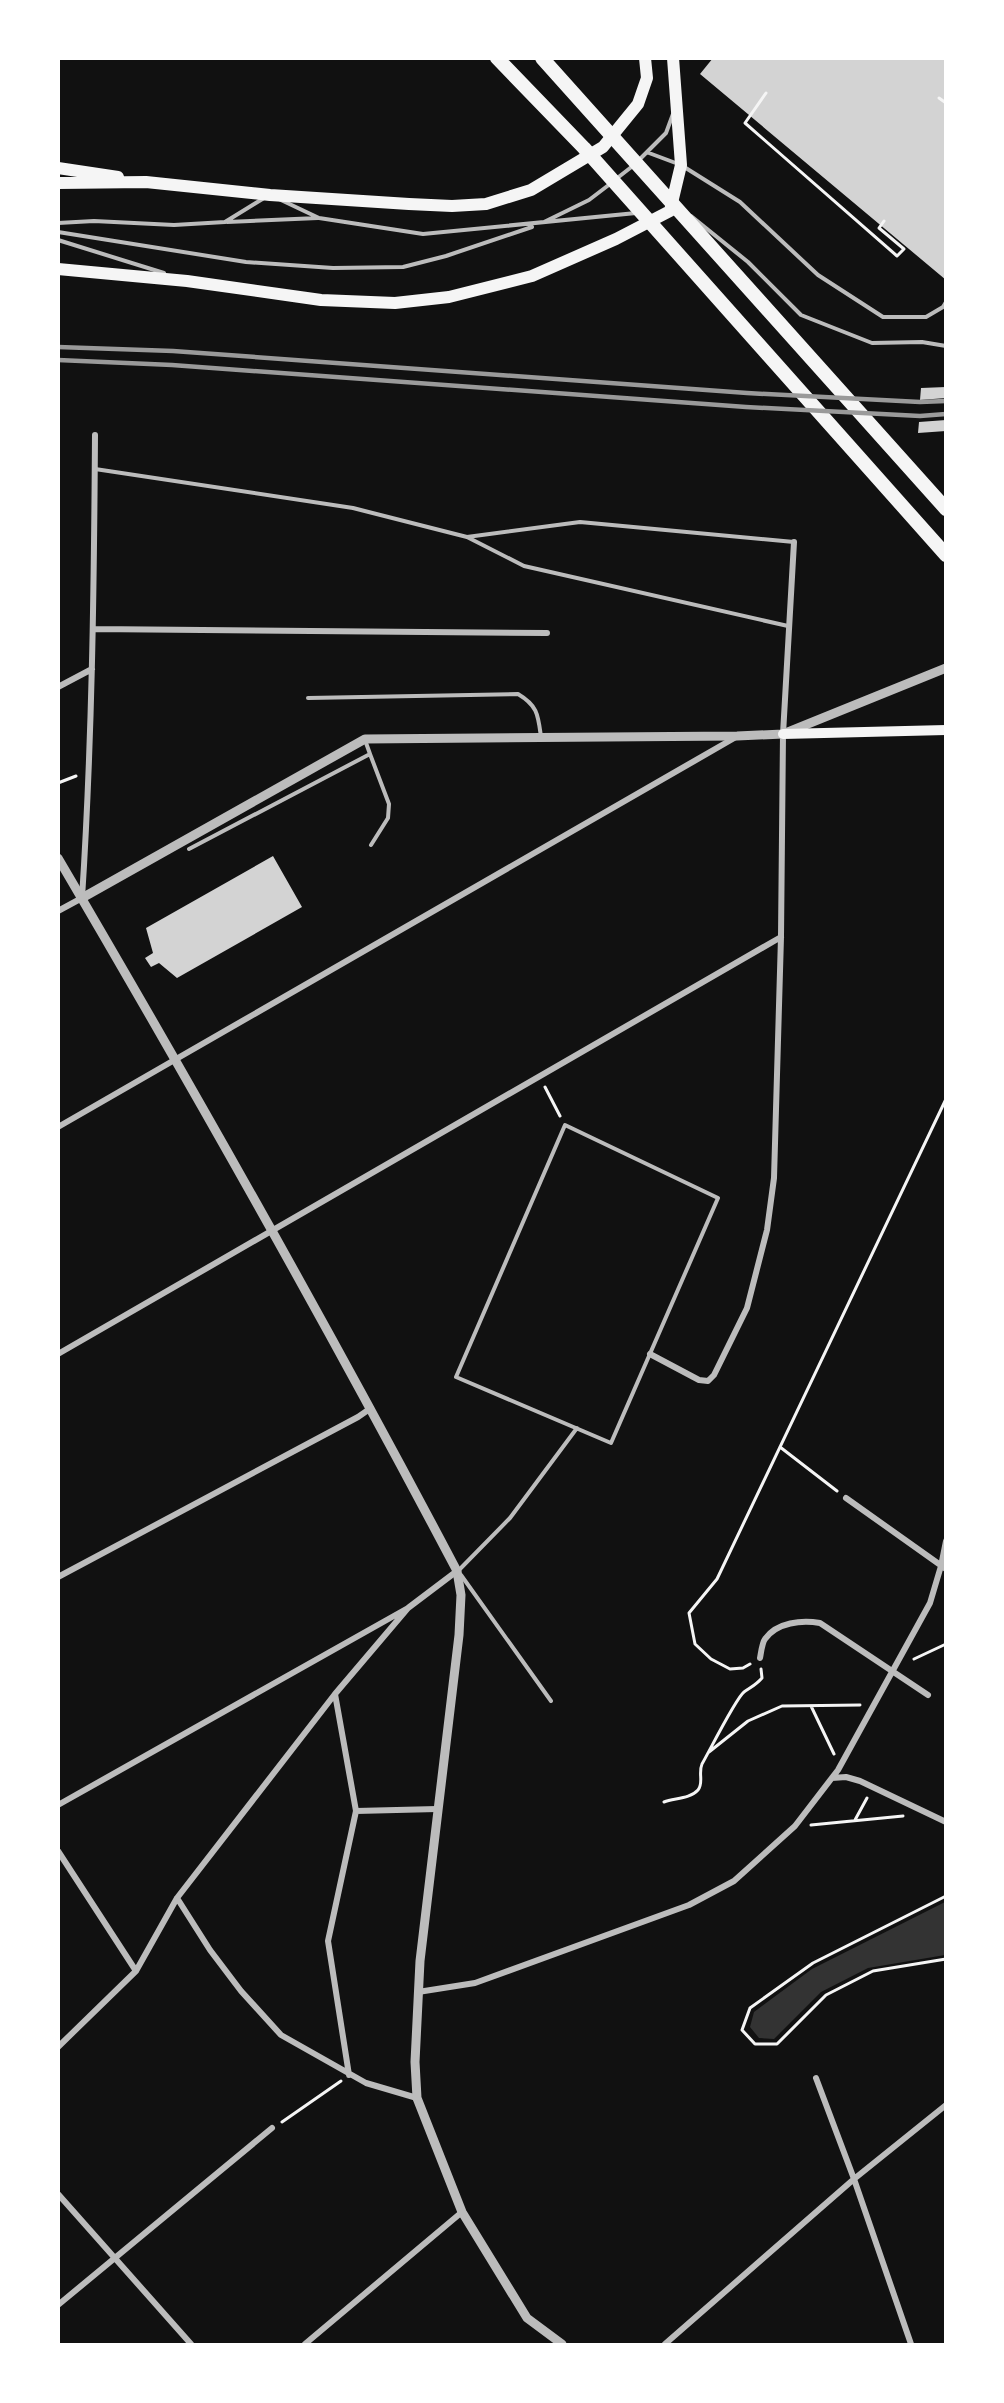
<svg xmlns="http://www.w3.org/2000/svg" width="1004" height="2403" font-family="'Titillium Web',sans-serif">
	<style>
		.water { fill: #333 }
		.building { fill: #d3d3d3 }
		.lines { fill: none; stroke-linecap: round; stroke-linejoin: round }
		.path { stroke: #f5f5f5; stroke-width: 3 }
		.service { stroke: #bcbcbc; stroke-width: 4 }
		.minor { stroke: #bcbcbc; stroke-width: 6 }
		.tertiary { stroke: #bcbcbc; stroke-width: 9 }
		.secondary { stroke: #f5f5f5; stroke-width: 10 }
		.trunk { stroke: #f5f5f5; stroke-width: 12 }
		.motorway { stroke: #f5f5f5; stroke-width: 14 }
		.rail { stroke: #9a9a9a; stroke-width: 4.5 }
	</style>
	<rect width="100%" height="100%" fill="#111"/>
	<path class="water" d="M 945,1902 L 945,1955 L 868,1968 L 821,1992 L 774,2039 L 759,2038 L 750,2027 L 754,2012 L 812,1969 Z"/>
	<path class="building" d="M 713,58 L 946,58 L 946,280 L 700,74 Z
		M 946,387 L 946,398 L 920,400 L 921,388 Z
		M 946,420 L 946,431 L 918,433 L 919,422 Z
		M 273,856 L 302,907 L 177,978 L 159,963 L 151,967 L 145,958 L 153,953 L 146,928 Z"/>
	<g class="lines">
		<path class="path" d="M 766,93 L 745,123 L 897,256 L 904,249 L 879,228 L 884,221
			M 939,98 L 946,103
			M 58,759 L 58,767
			M 58,783 L 76,776
			M 545,1087 L 560,1116
			M 780,1447 L 837,1491
			M 914,1659 L 946,1644
			M 750,1664 L 743,1668 L 730,1669 L 711,1659 L 695,1644 L 689,1613 L 717,1579 L 946,1099
			M 811,1706 L 834,1754
			M 709,1752 L 748,1721 L 782,1706 L 860,1705
			M 664,1802 C 674,1798 690,1799 698,1790 C 704,1783 698,1773 702,1764 C 709,1752 736,1698 744,1692 C 751,1687 756,1685 762,1678 L 761,1669
			M 855,1820 L 867,1798
			M 811,1825 L 903,1816
			M 946,1896 L 813,1963 L 750,2008 L 742,2030 L 755,2044 L 777,2044 L 826,1995 L 873,1971 L 946,1959
			M 282,2122 L 341,2081"/>
		<path class="service" d="M 649,153 L 681,165 L 740,202 L 818,275 L 883,317 L 926,317 L 943,307 L 946,302
			M 639,160 L 666,133 L 673,114
			M 616,179 L 634,165
			M 281,200 L 319,218 L 423,234 L 636,213
			M 691,216 L 748,262 L 801,315 L 872,343 L 922,342 L 946,346
			M 227,222 L 318,218
			M 544,222 L 589,200 L 610,184
			M 58,223 L 94,221 L 174,225 L 225,222 L 264,198
			M 58,232 L 246,262 L 333,268 L 403,267 L 446,256 L 532,227
			M 58,240 L 164,273
			M 95,469 L 353,508 L 467,537 L 580,522 L 794,542
			M 467,537 L 524,566 L 788,626
			M 308,698 L 518,694 C 538,706 538,715 541,737
			M 370,754 L 389,804 L 388,818 L 371,845
			M 189,849 L 370,754 L 365,740
			M 565,1125 L 718,1198 L 611,1443 L 456,1377 Z
			M 459,1570 L 510,1518 L 577,1428
			M 461,1575 L 551,1701"/>
		<path class="minor" d="M 94,629 L 547,633
			M 58,687 L 92,669
			M 58,911 L 82,898 C 92,744 94,590 95,435
			M 58,1127 L 736,737
			M 58,1354 L 781,937
			M 650,1354 L 699,1380 L 708,1381 L 714,1375 L 747,1308 L 767,1230 L 774,1178 L 781,937 L 783,734 L 794,542
			M 846,1498 L 946,1569
			M 58,1577 L 358,1417 L 371,1408
			M 760,1658 C 761,1653 762,1643 765,1639 C 777,1622 802,1620 820,1623 L 928,1695
			M 335,1694 L 356,1811 L 328,1941 L 349,2075
			M 832,1778 L 846,1777 L 860,1781 L 946,1822
			M 58,1805 L 408,1608 L 457,1571
			M 356,1811 L 437,1809
			M 58,1851 L 136,1971
			M 177,1898 L 210,1950 L 241,1991 L 281,2035 L 366,2083 L 417,2098
			M 418,1992 L 475,1983 L 689,1905 L 734,1881 L 795,1826 L 838,1770 L 930,1603 L 941,1566 L 946,1541
			M 58,2047 L 136,1971 L 177,1898 L 335,1694 L 408,1608
			M 816,2078 L 854,2179 L 911,2344
			M 58,2194 L 191,2344
			M 58,2305 L 272,2128
			M 305,2344 L 462,2212
			M 665,2344 L 854,2179 L 946,2105"/>
		<path class="tertiary" d="M 58,858 C 196,1093 330,1330 457,1571 L 461,1595 L 459,1635 L 420,1961 L 415,2062 L 417,2098 L 462,2212 L 527,2318 L 562,2344
			M 82,898 L 365,739 L 737,736 L 783,734 L 946,668"/>
		<path class="secondary" d="M 783,734 L 946,730"/>
		<path class="trunk" d="M 58,168 L 118,177
			M 58,183 L 146,182 L 270,195 L 409,204 L 452,206 L 486,204 L 531,190 L 603,147 L 638,104 L 647,78 L 645,58
			M 58,269 L 187,281 L 321,300 L 395,303 L 449,297 L 532,276 L 616,239 L 670,211 L 681,165 L 673,58"/>
		<path class="motorway" d="M 497,58 L 584,148 L 946,555
			M 542,58 L 946,509"/>
		<path class="rail" d="M 58,347 L 173,351 L 747,393 L 920,402 L 946,401
			M 58,360 L 172,365 L 746,407 L 920,416 L 946,414"/>
	</g>
	<rect width="1004" height="2403" fill="none" stroke="#ffffff" stroke-width="120"/>
</svg>
